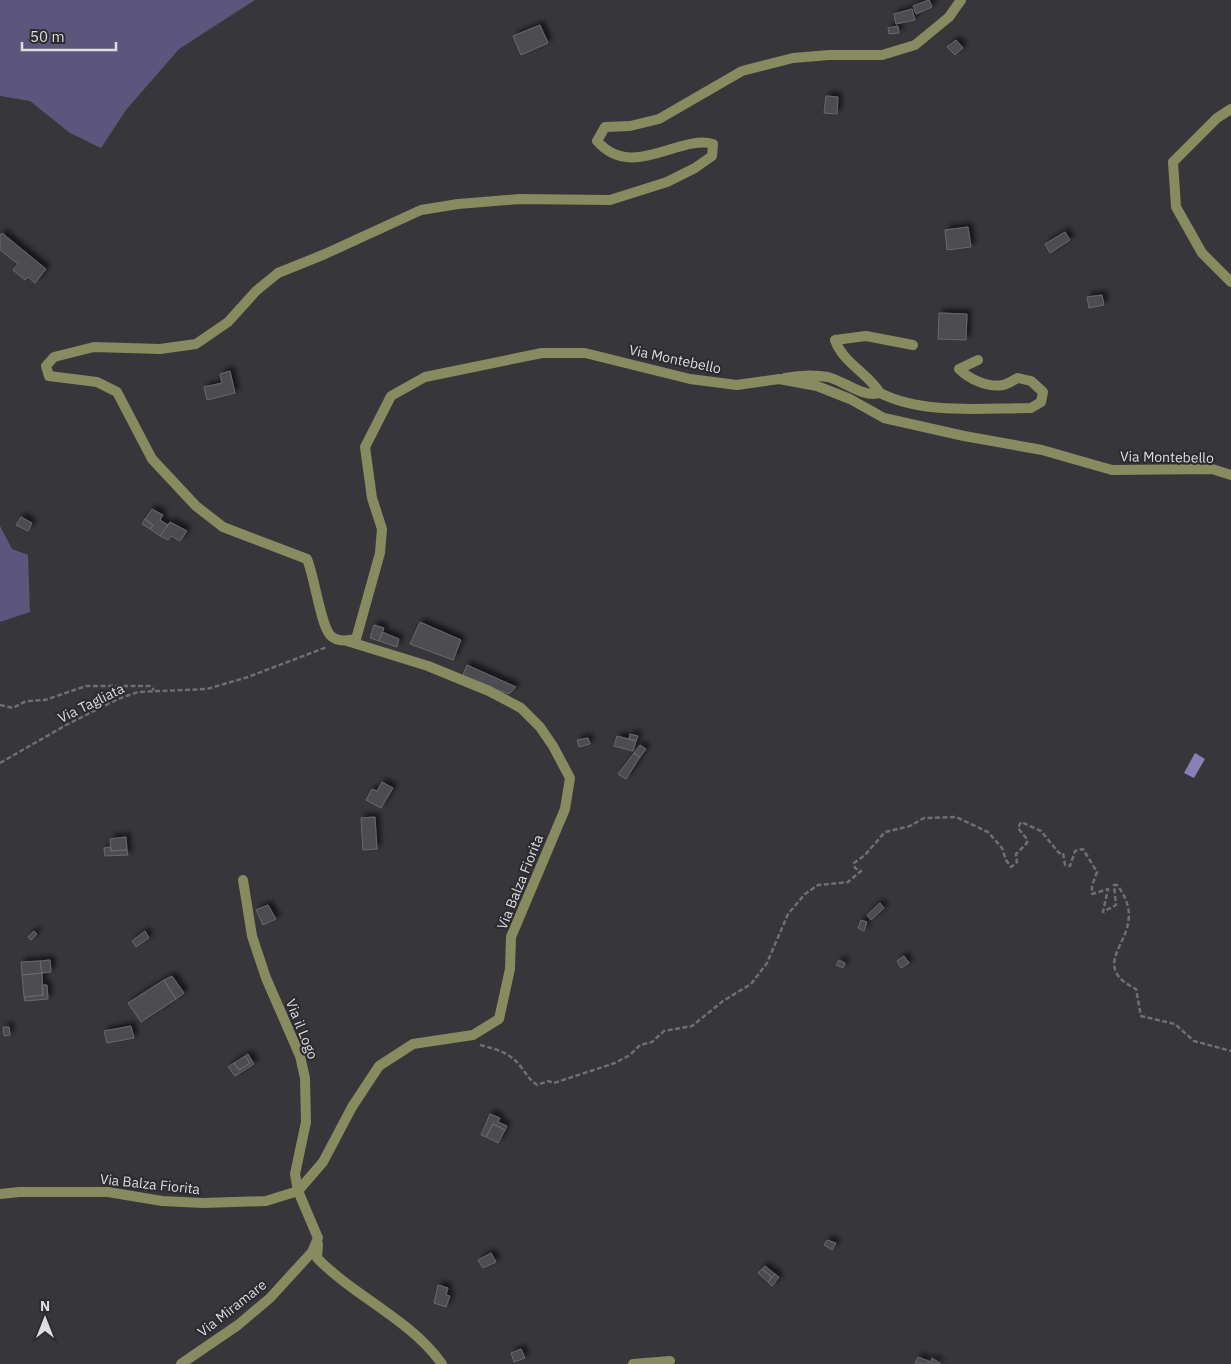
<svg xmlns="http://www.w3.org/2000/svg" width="1231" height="1364" font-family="'IBM Plex Sans',sans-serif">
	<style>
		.green { fill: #5c567c }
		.water { fill: #8981b5 }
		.building { fill: #4e4d51; stroke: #69686c; filter: url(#shadow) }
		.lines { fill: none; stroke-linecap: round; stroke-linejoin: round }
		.path { stroke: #6f6f72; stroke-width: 2.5; stroke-dasharray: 5 2.5; stroke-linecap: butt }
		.minor { stroke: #888a5f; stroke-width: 10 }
		.tertiary { stroke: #888a5f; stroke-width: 10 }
		.labels { text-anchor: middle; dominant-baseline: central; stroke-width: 4.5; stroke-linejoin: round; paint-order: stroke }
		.street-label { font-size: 14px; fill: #dddddf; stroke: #2d2c30 }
	</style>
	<defs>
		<filter id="shadow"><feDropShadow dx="4" dy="-4" stdDeviation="2.5" flood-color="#0009"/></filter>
	</defs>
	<rect width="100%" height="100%" fill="#37363a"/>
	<path class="green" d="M 0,0 L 255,0 L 179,49 L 126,110 L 101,148 L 70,133 L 30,101 L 0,96 Z
		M 0,526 L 12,549 L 28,555 L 30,612 L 0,622 Z"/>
	<path class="water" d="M 1195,753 L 1205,759 L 1194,778 L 1184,773 Z"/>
	<path class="building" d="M 929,0 L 932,7 L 916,14 L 913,6 Z
		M 912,9 L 915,20 L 896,24 L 894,14 Z
		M 540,25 L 548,43 L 521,55 L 513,36 Z
		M 898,26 L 899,33 L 889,34 L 888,28 Z
		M 956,40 L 963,48 L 955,55 L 947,47 Z
		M 826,96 L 838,97 L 837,114 L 824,113 Z
		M 968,227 L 971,247 L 947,250 L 945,230 Z
		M 1065,232 L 1070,240 L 1050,253 L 1045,244 Z
		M 2,233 L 46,269 L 35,283 L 28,277 L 25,280 L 13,270 L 18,264 L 0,250 L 0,235 Z
		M 1102,295 L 1104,305 L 1089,308 L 1087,297 Z
		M 939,313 L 967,314 L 966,340 L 938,339 Z
		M 230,371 L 235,393 L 207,400 L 204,387 L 222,383 L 220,374 Z
		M 152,509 L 163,515 L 160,520 L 168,525 L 160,536 L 150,529 L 153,525 L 145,519 Z
		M 21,517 L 32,523 L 28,531 L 16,525 Z
		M 145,519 L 153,525 L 150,529 L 142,524 Z
		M 170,522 L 187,531 L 180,541 L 171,536 L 168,540 L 160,536 Z
		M 420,622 L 461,640 L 453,660 L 410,644 Z
		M 374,625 L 384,628 L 379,641 L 370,638 Z
		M 382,632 L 399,639 L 397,647 L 379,641 Z
		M 467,665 L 516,687 L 509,694 L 462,677 Z
		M 630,734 L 638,736 L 636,741 L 629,739 Z
		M 617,736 L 636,741 L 633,751 L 614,746 Z
		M 588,738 L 590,744 L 579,747 L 577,740 Z
		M 640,745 L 646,749 L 640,757 L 634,753 Z
		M 634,753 L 640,757 L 626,779 L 618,774 Z
		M 382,782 L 393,788 L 381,808 L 366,800 L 372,789 L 377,791 Z
		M 375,817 L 377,849 L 363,850 L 361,818 Z
		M 126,837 L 127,850 L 111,851 L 110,839 Z
		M 111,847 L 111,851 L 127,850 L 128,855 L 105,856 L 104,848 Z
		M 880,903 L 884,908 L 871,920 L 867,915 Z
		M 268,905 L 276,919 L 263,925 L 256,910 Z
		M 861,920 L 867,922 L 864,931 L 858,928 Z
		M 34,931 L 37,934 L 31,940 L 28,937 Z
		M 145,931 L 149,938 L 136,947 L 132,941 Z
		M 904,956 L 909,963 L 901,968 L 897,961 Z
		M 50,960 L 51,972 L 42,973 L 40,961 Z
		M 839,960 L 845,963 L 843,968 L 836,965 Z
		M 40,961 L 42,973 L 22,975 L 21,962 Z
		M 42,973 L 43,995 L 24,997 L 22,975 Z
		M 172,976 L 184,993 L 176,999 L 164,980 Z
		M 164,980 L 176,999 L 141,1022 L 128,1003 Z
		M 42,985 L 47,985 L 48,999 L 25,1001 L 24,997 L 43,995 Z
		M 131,1026 L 134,1038 L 107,1043 L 104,1031 Z
		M 3,1027 L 9,1027 L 10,1035 L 4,1036 Z
		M 248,1054 L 254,1064 L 235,1076 L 228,1067 L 234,1063 L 239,1070 L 250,1063 L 245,1056 Z
		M 245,1056 L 250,1063 L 239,1070 L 234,1063 Z
		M 490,1114 L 500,1118 L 498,1122 L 507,1126 L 505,1130 L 493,1124 L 486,1137 L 481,1135 Z
		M 493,1124 L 505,1130 L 498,1143 L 486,1137 Z
		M 827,1240 L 836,1243 L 832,1250 L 824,1245 Z
		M 491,1253 L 496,1262 L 483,1268 L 478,1260 Z
		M 765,1266 L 775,1274 L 772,1277 L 762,1269 Z
		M 762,1269 L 772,1277 L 768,1282 L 758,1273 Z
		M 775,1274 L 779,1277 L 772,1286 L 768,1282 Z
		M 438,1285 L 448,1288 L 446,1295 L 450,1296 L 446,1307 L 434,1303 Z
		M 521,1349 L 525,1358 L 514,1362 L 511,1353 Z
		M 918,1357 L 931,1362 L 932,1358 L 941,1364 L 915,1364 Z"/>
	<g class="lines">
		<path class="path" d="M 0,705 L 13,708 L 26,701 L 45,700 L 86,686 L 150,686 L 154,690
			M 0,763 L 66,725 L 118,699 L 138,692 L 207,689 L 248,677 L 327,647
			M 480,1045 C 496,1049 511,1053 521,1067 C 527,1075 529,1079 537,1085 L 548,1081 L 554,1083 L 615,1063 L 630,1055 L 640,1045 L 652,1042 L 664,1031 L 692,1026 L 723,1001 L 751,984 L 767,963 L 788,914 L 805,894 L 818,885 L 848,882 L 861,871 L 855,868 L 854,863 L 865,855 L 885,832 L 910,826 L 924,818 L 956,817 L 988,832 L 1002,848 L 1006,860 L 1011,867 L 1017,862 L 1016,854 L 1027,843 L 1027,839 L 1018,828 L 1021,822 L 1041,831 L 1059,853 L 1063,853 L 1065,865 L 1070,866 L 1075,851 L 1083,849 L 1097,872 L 1092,886 L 1092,894 L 1108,889 L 1103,912 L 1116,905 L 1114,885 L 1117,885 C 1149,926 1105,949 1116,972 C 1120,981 1129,985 1136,989 L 1141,1016 L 1175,1024 L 1194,1041 L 1231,1051"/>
		<path class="minor" d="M 1231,109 L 1217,118 L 1173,162 L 1176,207 L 1202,253 L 1231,282
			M 785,378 C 800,375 812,374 828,377 C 844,381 863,398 880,393 C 924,415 983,408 1031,408 L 1041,402 L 1043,392 L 1031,381 L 1018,378 C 1013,380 1008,384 1003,385 C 988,388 969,379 959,369 L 978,360
			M 880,393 C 868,373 843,363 835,340 L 866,336 L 913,345
			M 356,639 L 380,553 L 382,529 L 372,498 L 365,447 L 391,396 L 425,377 L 542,353 L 585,353 L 690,379 L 737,385 L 779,379 L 817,386 L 850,399 L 884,418 L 964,436 L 1042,450 L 1112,470 L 1212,469 L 1231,475
			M 318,1244 L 317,1258 C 355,1297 410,1319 442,1364
			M 181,1364 L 238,1325 L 270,1298 L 312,1252 L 318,1238 L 298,1191 L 295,1174 L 306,1122 L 305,1078 L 300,1056 L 266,978 L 252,936 L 243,880
			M 633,1364 L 670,1361"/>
		<path class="tertiary" d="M 356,639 C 347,641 336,642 330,635 C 320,623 315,578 307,559 L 223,527 L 196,506 L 152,459 L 117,392 L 97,382 L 49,376 L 46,366 L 54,357 L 94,347 L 160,349 L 196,344 L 228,322 L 256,291 L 278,273 L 325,254 L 421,210 L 458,204 L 519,199 L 610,200 L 667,182 L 695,168 L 712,156 L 713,144 C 679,134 632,181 597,141 L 605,127 L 630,126 L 659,119 L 742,71 L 793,58 L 829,55 L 882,55 L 915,45 L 949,17 L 961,0
			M 0,1194 L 19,1192 L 108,1192 L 162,1201 L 203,1203 L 266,1201 L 298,1191 L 323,1162 L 352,1107 L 379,1066 L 413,1044 L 473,1035 L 499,1019 L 510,969 L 511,937 L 565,809 L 570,778 L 553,746 L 540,727 L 521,708 L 489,691 L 428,666 L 347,641"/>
	</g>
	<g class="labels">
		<g class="street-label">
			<text transform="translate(675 359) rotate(12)">Via Montebello</text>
			<text transform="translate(1167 457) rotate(1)">Via Montebello</text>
			<text transform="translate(91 703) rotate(-26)">Via Tagliata</text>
			<text transform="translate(520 882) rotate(-68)">Via Balza Fiorita</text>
			<text transform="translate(302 1029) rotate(68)">Via il Logo</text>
			<text transform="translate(150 1184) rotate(6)">Via Balza Fiorita</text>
			<text transform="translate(232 1308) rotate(-38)">Via Miramare</text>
		</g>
	</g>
	<g transform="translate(45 1319)" stroke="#2d2c30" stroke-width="4" paint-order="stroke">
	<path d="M0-4L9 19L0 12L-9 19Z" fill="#dddddf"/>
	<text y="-8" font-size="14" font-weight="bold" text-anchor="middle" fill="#dddddf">N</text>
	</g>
	<path d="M22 42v8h94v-8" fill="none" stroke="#dddddf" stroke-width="2.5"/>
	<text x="30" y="42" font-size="15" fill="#dddddf" stroke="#2d2c30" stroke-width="4" paint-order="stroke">50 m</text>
</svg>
